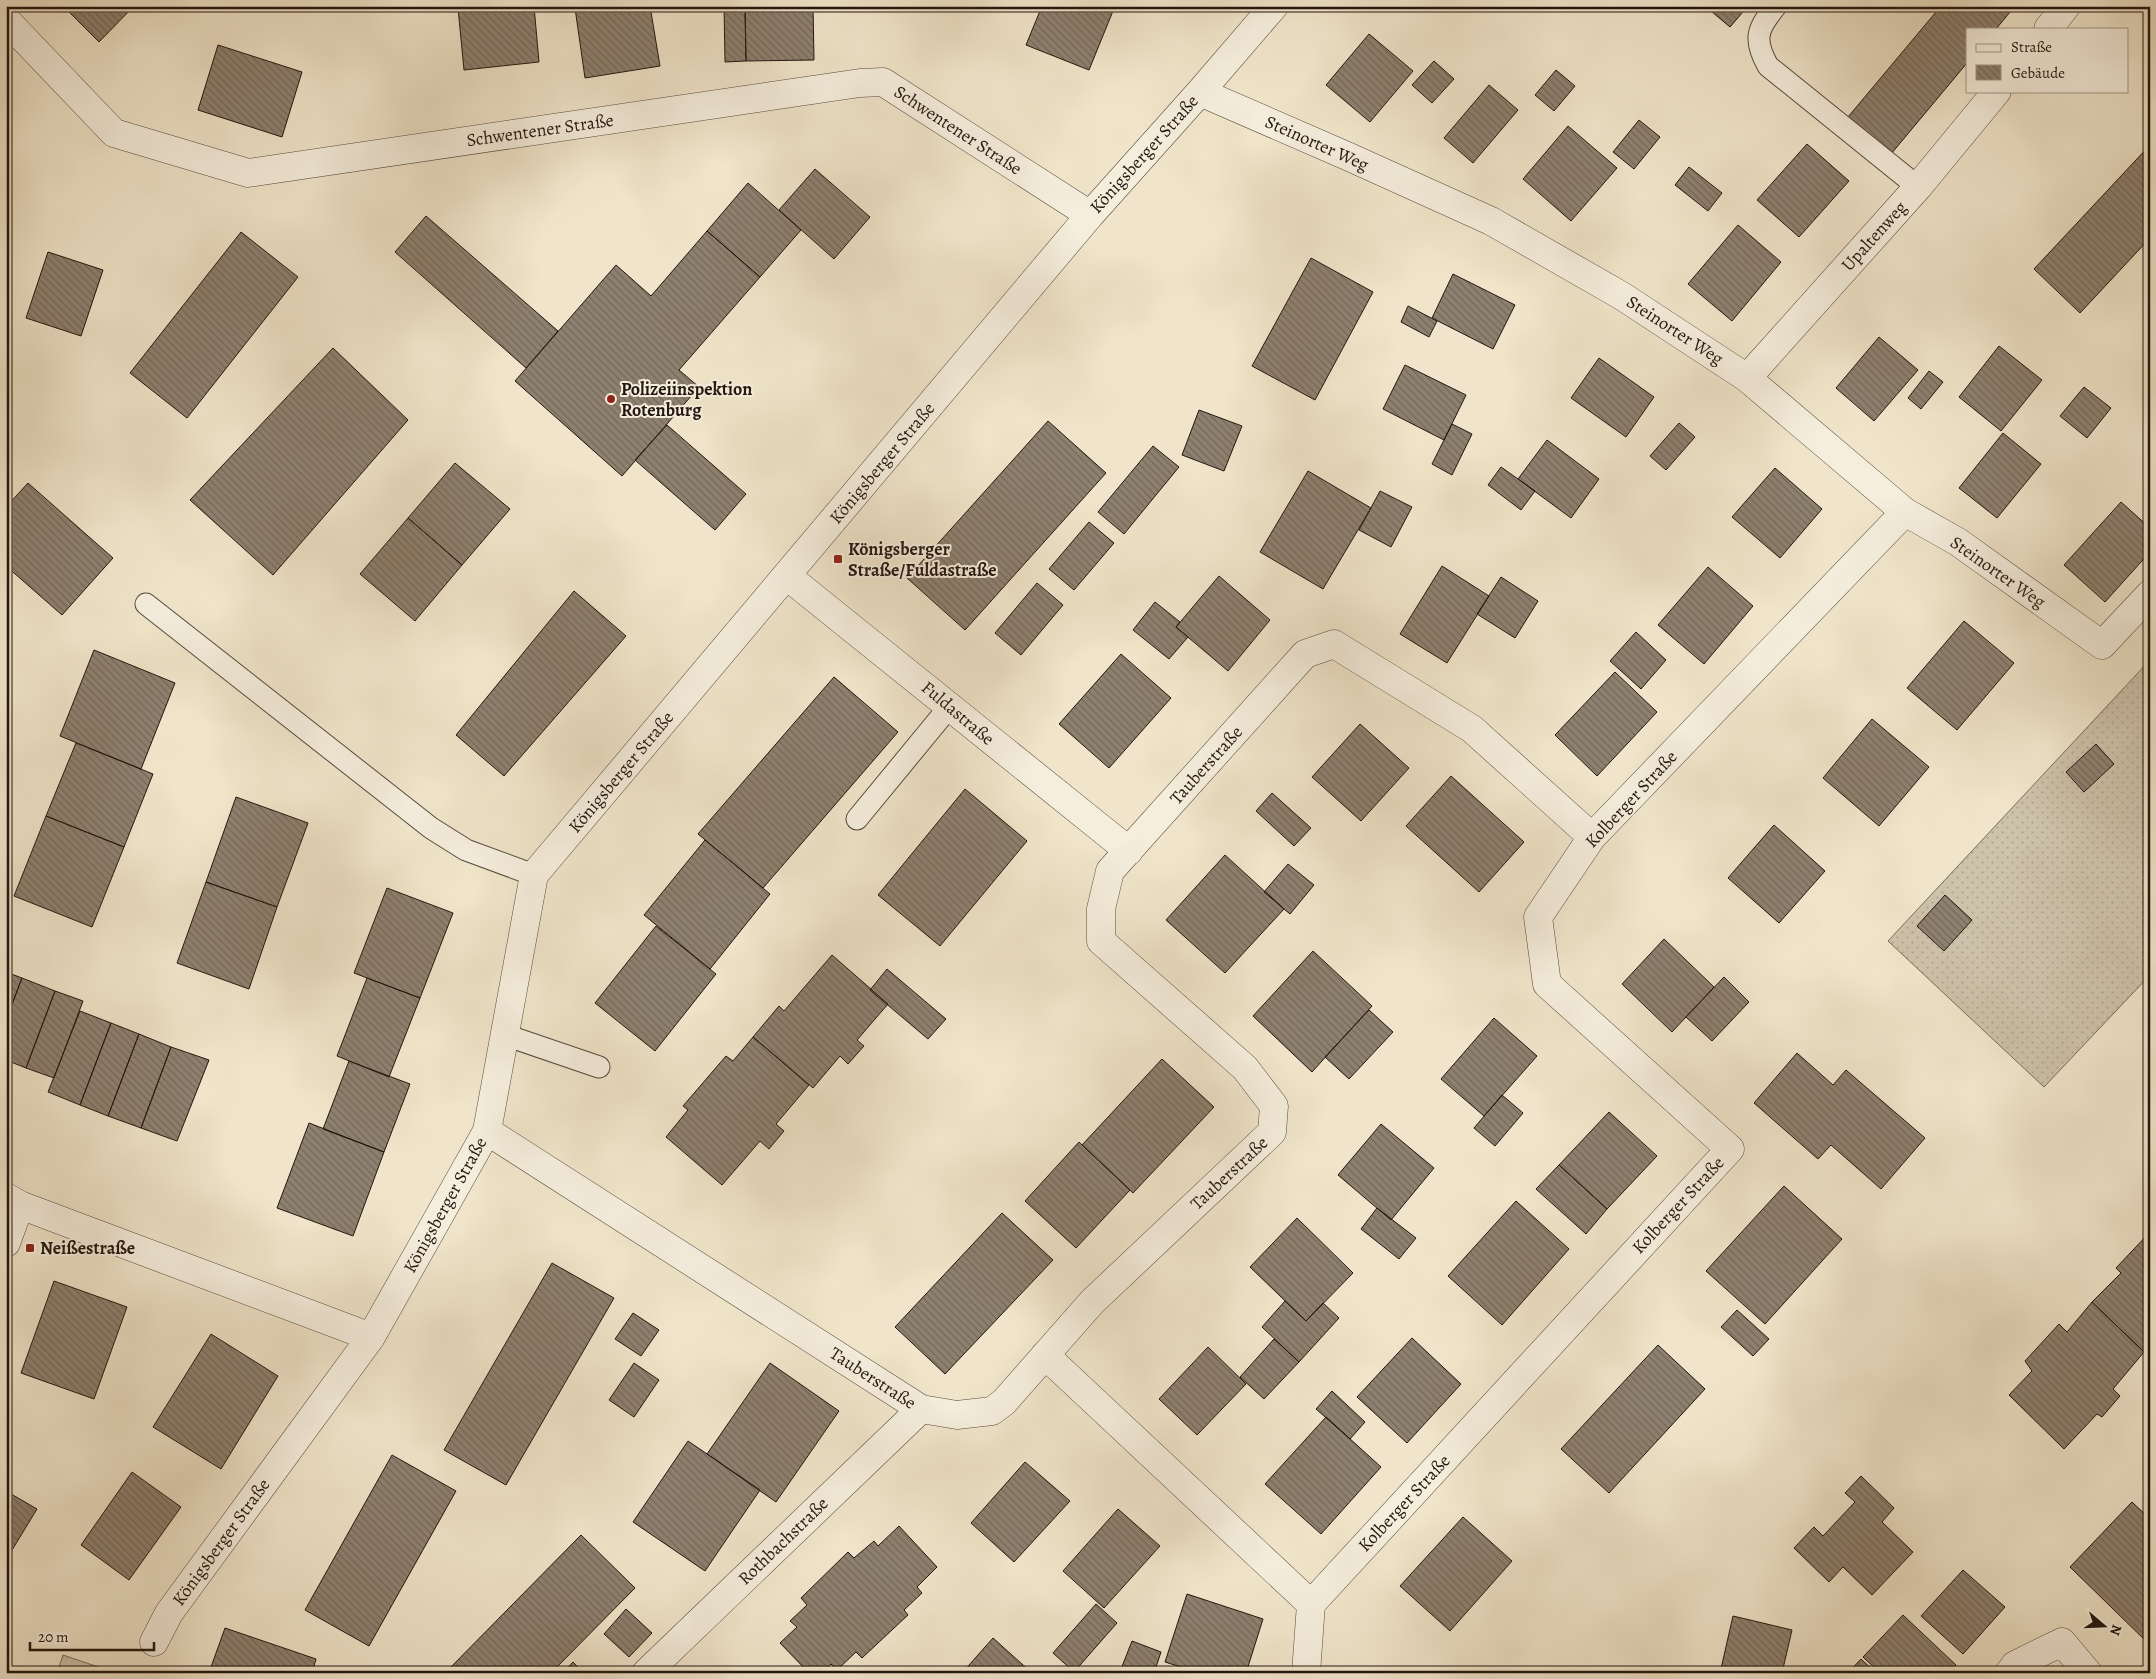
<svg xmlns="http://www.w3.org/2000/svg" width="2156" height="1679" font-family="Alegreya,serif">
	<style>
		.park { fill: url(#park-tufts); stroke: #786c5c }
		.garden { fill: url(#garden-dots); stroke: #786c5c }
		.building { fill: url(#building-back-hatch); stroke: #23150f }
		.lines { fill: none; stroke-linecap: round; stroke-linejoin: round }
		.service-casing { stroke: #56493e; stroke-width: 23 }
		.minor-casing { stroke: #56493e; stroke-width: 29 }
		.service { stroke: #f5eedd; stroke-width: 21 }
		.minor { stroke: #f5eedd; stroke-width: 28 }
		.poi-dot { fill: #8f2418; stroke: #f5eedd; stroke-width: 2 }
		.labels { text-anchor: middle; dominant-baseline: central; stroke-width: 4; stroke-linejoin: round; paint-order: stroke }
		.street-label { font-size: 18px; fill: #23150f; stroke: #f5eedd }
		.poi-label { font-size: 18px; font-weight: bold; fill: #23150f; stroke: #f5eedd; text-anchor: start }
	</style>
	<defs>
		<pattern id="park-tufts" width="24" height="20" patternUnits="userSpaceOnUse" patternTransform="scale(1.25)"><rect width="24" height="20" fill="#cdc2aa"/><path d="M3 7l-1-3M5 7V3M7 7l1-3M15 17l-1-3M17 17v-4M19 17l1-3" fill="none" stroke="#b0a691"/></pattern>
		<pattern id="garden-dots" width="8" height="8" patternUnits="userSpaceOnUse" patternTransform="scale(1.25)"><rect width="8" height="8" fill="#cdc2aa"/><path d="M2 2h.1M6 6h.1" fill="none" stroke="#b0a691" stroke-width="1.8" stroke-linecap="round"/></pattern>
		<pattern id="building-back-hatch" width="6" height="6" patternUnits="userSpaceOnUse" patternTransform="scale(1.25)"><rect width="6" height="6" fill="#8e8170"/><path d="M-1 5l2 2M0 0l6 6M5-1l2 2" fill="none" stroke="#74685a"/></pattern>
	</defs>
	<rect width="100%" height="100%" fill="#f0e5ca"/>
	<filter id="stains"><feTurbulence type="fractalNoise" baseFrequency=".004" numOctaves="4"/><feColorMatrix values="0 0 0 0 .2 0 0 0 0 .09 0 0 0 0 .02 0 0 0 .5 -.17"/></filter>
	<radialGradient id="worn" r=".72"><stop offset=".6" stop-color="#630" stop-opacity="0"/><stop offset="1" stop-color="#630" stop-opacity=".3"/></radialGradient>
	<path class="park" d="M 63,1655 L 116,1673 L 57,1673 Z"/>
	<path class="garden" d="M 2150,660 L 2150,975 L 2044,1087 L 1888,941 Z"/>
	<path class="building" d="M 63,6 L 134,6 L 99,42 Z
		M 478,6 L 534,6 L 539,62 L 464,70 L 458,8 Z
		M 587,6 L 650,6 L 660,66 L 585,78 L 575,8 Z
		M 724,6 L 745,6 L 746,61 L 725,62 Z
		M 745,6 L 813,6 L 814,60 L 746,61 Z
		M 1042,6 L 1115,6 L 1089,70 L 1026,45 Z
		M 1705,6 L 1748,6 L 1730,27 Z
		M 1941,6 L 2015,6 L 1996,29 L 1967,29 L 1967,63 L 1891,154 L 1848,117 Z
		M 1369,34 L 1413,71 L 1370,122 L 1326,85 Z
		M 218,45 L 302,72 L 282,137 L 198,110 Z
		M 1434,61 L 1454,79 L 1432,103 L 1412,85 Z
		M 1556,70 L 1575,86 L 1554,111 L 1535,95 Z
		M 1489,85 L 1518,110 L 1473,163 L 1444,138 Z
		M 1639,120 L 1660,137 L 1634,169 L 1613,152 Z
		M 1568,126 L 1617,168 L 1571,221 L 1523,179 Z
		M 1807,144 L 1849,181 L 1799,237 L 1757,200 Z
		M 2150,145 L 2150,238 L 2080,313 L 2034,269 Z
		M 1689,167 L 1722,193 L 1708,211 L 1675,185 Z
		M 815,169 L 870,217 L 834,259 L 779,210 Z
		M 748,183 L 801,230 L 760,277 L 707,231 Z
		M 426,216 L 558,331 L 526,368 L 395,252 Z
		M 1738,225 L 1781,262 L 1732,321 L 1688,284 Z
		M 707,231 L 760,277 L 679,370 L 699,387 L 622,476 L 515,381 L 616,265 L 651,296 Z
		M 241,232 L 298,277 L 187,418 L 130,373 Z
		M 48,252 L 103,270 L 81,336 L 26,318 Z
		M 1311,258 L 1373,292 L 1315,400 L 1252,366 Z
		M 1453,274 L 1515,305 L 1493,349 L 1432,318 Z
		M 1408,306 L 1437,321 L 1429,337 L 1401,322 Z
		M 1879,337 L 1918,370 L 1874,421 L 1836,388 Z
		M 1999,346 L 2042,380 L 2001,431 L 1959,397 Z
		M 333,348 L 408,420 L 273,575 L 190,500 Z
		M 1599,358 L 1654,397 L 1626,437 L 1571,398 Z
		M 1405,365 L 1466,395 L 1444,440 L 1383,409 Z
		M 1929,371 L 1943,382 L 1921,409 L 1908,398 Z
		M 2084,387 L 2111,408 L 2087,438 L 2060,416 Z
		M 1199,410 L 1242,426 L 1224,471 L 1182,455 Z
		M 1048,421 L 1106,473 L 965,630 L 907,578 Z
		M 1679,423 L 1695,437 L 1666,470 L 1650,456 Z
		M 1452,424 L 1472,434 L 1452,475 L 1432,464 Z
		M 667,425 L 746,494 L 715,530 L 635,460 Z
		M 2003,433 L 2041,464 L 1997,518 L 1959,488 Z
		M 1547,440 L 1599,479 L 1571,518 L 1518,479 Z
		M 1153,446 L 1179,467 L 1124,534 L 1098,512 Z
		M 455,463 L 510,509 L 462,565 L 408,518 Z
		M 1501,467 L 1535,491 L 1521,510 L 1488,485 Z
		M 1775,468 L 1822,509 L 1780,558 L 1732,517 Z
		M 1308,471 L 1371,508 L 1323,589 L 1260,552 Z
		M 28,483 L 113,558 L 62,615 L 6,566 L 6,507 Z
		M 1380,491 L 1412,507 L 1391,547 L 1359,530 Z
		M 2121,502 L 2150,528 L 2150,552 L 2105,602 L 2064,565 Z
		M 408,518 L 462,565 L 415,621 L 360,574 Z
		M 1089,522 L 1114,543 L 1074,590 L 1049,569 Z
		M 1442,566 L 1489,596 L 1447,663 L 1400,634 Z
		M 1708,567 L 1753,606 L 1704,664 L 1658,625 Z
		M 1219,576 L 1270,620 L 1228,671 L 1176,627 Z
		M 1501,577 L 1538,601 L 1515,638 L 1477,614 Z
		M 1037,583 L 1063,605 L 1021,655 L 995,633 Z
		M 574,591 L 626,636 L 504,776 L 456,735 Z
		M 1155,602 L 1180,622 L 1176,627 L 1188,637 L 1169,659 L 1133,630 Z
		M 1964,621 L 2014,663 L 1957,730 L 1907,688 Z
		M 1636,632 L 1666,660 L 1641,689 L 1610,661 Z
		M 94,650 L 175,683 L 141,769 L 60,736 Z
		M 1121,654 L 1171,698 L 1109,768 L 1059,724 Z
		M 1615,672 L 1657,712 L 1597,776 L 1555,735 Z
		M 834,677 L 898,732 L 763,888 L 698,834 Z
		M 1872,719 L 1929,767 L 1879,826 L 1823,778 Z
		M 1360,724 L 1409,768 L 1361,821 L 1312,777 Z
		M 76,743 L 153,774 L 124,847 L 46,816 Z
		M 2096,744 L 2114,764 L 2084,792 L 2066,772 Z
		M 1451,776 L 1524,842 L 1479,892 L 1406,826 Z
		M 965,789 L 1027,841 L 940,946 L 878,895 Z
		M 1272,793 L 1311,828 L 1294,846 L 1256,811 Z
		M 236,797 L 308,823 L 277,907 L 206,882 Z
		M 46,816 L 124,847 L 92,927 L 14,896 Z
		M 1774,825 L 1825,871 L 1779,923 L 1728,878 Z
		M 705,840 L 770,894 L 710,969 L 644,915 Z
		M 1225,855 L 1284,909 L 1225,973 L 1166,920 Z
		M 1288,864 L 1314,885 L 1290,914 L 1264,892 Z
		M 206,882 L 277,907 L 249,989 L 177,963 Z
		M 387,888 L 453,913 L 420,998 L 354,973 Z
		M 1945,895 L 1972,920 L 1944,951 L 1917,926 Z
		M 656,926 L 716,974 L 655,1051 L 595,1003 Z
		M 1664,939 L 1714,987 L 1672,1032 L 1622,984 Z
		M 1313,951 L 1372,1006 L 1312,1072 L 1253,1016 Z
		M 832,955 L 888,1004 L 857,1040 L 864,1046 L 848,1064 L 840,1056 L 813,1088 L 753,1037 L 779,1006 L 784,1011 Z
		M 887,969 L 946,1019 L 928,1039 L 870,990 Z
		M 6,972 L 22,978 L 6,1020 Z
		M 1724,977 L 1749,1002 L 1712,1041 L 1686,1017 Z
		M 22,978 L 55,991 L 26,1068 L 6,1060 L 6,1020 Z
		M 367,978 L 420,998 L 389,1077 L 337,1056 Z
		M 55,991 L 83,1001 L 54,1078 L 26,1068 Z
		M 1369,1010 L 1393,1032 L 1349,1079 L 1325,1057 Z
		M 80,1011 L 111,1023 L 80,1105 L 48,1092 Z
		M 1494,1018 L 1537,1056 L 1484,1116 L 1441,1079 Z
		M 111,1023 L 139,1034 L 108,1116 L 80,1105 Z
		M 139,1034 L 171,1047 L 141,1128 L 108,1116 Z
		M 753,1037 L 809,1085 L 776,1124 L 784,1131 L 769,1149 L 760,1141 L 722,1185 L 666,1137 L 688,1110 L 683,1106 L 726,1056 L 733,1061 Z
		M 171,1047 L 209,1060 L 177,1141 L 141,1128 Z
		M 1797,1053 L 1833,1085 L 1846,1070 L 1925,1138 L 1881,1189 L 1831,1145 L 1818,1159 L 1754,1103 Z
		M 1162,1059 L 1214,1107 L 1133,1193 L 1082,1145 Z
		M 349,1061 L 410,1084 L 384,1152 L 323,1129 Z
		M 1502,1095 L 1523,1113 L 1495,1146 L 1474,1128 Z
		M 1609,1112 L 1657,1156 L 1607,1209 L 1559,1165 Z
		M 309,1123 L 384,1152 L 353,1236 L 277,1208 Z
		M 1381,1124 L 1434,1168 L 1391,1220 L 1338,1175 Z
		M 1079,1142 L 1130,1190 L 1076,1248 L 1025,1201 Z
		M 1559,1165 L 1607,1209 L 1586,1234 L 1536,1189 Z
		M 1784,1186 L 1842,1239 L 1765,1324 L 1706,1271 Z
		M 1516,1201 L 1569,1249 L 1502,1325 L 1448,1276 Z
		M 1377,1208 L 1416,1238 L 1399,1259 L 1361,1229 Z
		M 1002,1213 L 1053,1260 L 945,1374 L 895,1327 Z
		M 1297,1218 L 1353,1273 L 1306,1321 L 1250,1267 Z
		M 2150,1232 L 2150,1344 L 2144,1352 L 2092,1302 L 2121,1273 L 2116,1268 Z
		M 552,1263 L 614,1298 L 506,1485 L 444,1450 Z
		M 54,1281 L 127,1307 L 94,1399 L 21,1373 Z
		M 1285,1301 L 1306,1321 L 1323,1303 L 1339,1318 L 1299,1362 L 1262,1327 Z
		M 2092,1302 L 2144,1352 L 2113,1389 L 2120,1396 L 2102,1417 L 2097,1414 L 2064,1449 L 2009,1395 L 2032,1371 L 2025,1361 L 2059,1324 L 2067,1332 Z
		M 1737,1310 L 1769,1339 L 1753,1356 L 1721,1327 Z
		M 633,1313 L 659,1330 L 641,1356 L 615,1339 Z
		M 211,1334 L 278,1376 L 221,1469 L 153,1427 Z
		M 1412,1338 L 1461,1384 L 1407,1443 L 1357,1397 Z
		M 1274,1339 L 1299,1362 L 1264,1399 L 1240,1377 Z
		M 1658,1345 L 1705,1389 L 1609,1493 L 1561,1449 Z
		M 1208,1347 L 1246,1384 L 1197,1435 L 1159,1399 Z
		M 634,1363 L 659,1380 L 634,1417 L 609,1400 Z
		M 770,1363 L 839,1411 L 776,1502 L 707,1454 Z
		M 1332,1391 L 1365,1422 L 1350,1439 L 1316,1409 Z
		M 1326,1417 L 1381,1467 L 1321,1534 L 1265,1484 Z
		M 688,1441 L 760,1490 L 705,1571 L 633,1522 Z
		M 392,1455 L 456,1491 L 369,1646 L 305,1610 Z
		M 1025,1462 L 1070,1501 L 1014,1562 L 971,1523 Z
		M 132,1472 L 181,1507 L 129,1580 L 81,1545 Z
		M 1861,1476 L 1894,1508 L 1882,1522 L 1913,1552 L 1872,1595 L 1843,1567 L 1829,1582 L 1794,1548 L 1814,1527 L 1823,1536 L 1855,1502 L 1845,1493 Z
		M 6,1491 L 37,1509 L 6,1560 Z
		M 2132,1502 L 2150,1519 L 2150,1645 L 2070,1567 Z
		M 1118,1509 L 1160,1546 L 1104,1608 L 1063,1571 Z
		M 1463,1517 L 1512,1561 L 1450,1631 L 1400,1586 Z
		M 899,1526 L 937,1567 L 917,1587 L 922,1593 L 904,1610 L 908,1615 L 862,1658 L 856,1652 L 837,1670 L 831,1664 L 822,1673 L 809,1673 L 780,1643 L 797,1627 L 790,1621 L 807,1605 L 801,1598 L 848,1552 L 854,1558 L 874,1541 L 878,1546 Z
		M 581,1535 L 635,1588 L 551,1673 L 445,1673 Z
		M 1963,1570 L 2005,1607 L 1963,1654 L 1921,1616 Z
		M 1187,1594 L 1263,1619 L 1246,1673 L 1200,1673 L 1165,1662 Z
		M 1096,1604 L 1117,1623 L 1074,1672 L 1053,1653 Z
		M 626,1609 L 652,1633 L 629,1657 L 604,1634 Z
		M 1903,1615 L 1956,1665 L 1948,1673 L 1880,1673 L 1863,1657 Z
		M 1733,1616 L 1792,1630 L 1782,1673 L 1720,1673 Z
		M 225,1628 L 316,1659 L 312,1673 L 228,1673 L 211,1667 Z
		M 993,1638 L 1032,1673 L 962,1673 Z
		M 1132,1641 L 1161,1652 L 1154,1673 L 1131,1673 L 1121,1669 Z
		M 1861,1659 L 1876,1673 L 1848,1673 Z
		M 573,1662 L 584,1673 L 563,1673 Z"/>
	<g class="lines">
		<g class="service-casing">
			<path id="service" d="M 1776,6 C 1757,29 1753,39 1768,66 L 1918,187
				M 146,604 L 431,828 L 466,850 L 534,875
				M 857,819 L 950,706
				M 505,1035 L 599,1067"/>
		</g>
		<g class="minor-casing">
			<path id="minor" d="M 6,20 L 114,133 L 248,173 L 860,83 L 883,82 L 1090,215
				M 2048,29 L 2066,6
				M 1200,92 L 1347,156 L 1491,221 L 1622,296 L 1747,378 L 1905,512 L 1958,542 L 2102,645 L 2150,594
				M 1747,378 L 1918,187 L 1997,91
				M 787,576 L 1129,851
				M 487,1131 L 921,1409 L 957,1415 L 992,1411 L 1004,1402 L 1092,1302 L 1272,1132 L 1274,1106 L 1245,1068 L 1101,941 L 1101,909 L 1110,871 L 1305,654 L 1334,644 L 1472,729 L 1592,837
				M 6,1197 L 20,1205 L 371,1337
				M 6,1243 L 20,1205
				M 1045,1355 L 1311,1604 L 1730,1149 L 1547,984 L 1538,917 L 1592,837 L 1905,512
				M 154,1642 L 169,1613 L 371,1337 L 487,1131 L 534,875 L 1090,215 L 1200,92 L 1274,6
				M 646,1673 L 921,1409
				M 1306,1673 L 1311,1604
				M 2009,1673 L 2015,1665 L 2062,1642 L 2088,1673"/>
		</g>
		<use href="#service" class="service"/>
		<use href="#minor" class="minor"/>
	</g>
	<g class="poi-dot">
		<circle cx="611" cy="399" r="5"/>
		<rect x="833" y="554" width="10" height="10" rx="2.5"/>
		<rect x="25" y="1243" width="10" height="10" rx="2.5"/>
	</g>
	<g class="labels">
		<g class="street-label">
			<text transform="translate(540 130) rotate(-8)">Schwentener Straße</text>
			<text transform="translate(958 130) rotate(33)">Schwentener Straße</text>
			<text transform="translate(1317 143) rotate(24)">Steinorter Weg</text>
			<text transform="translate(1144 154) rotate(-48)">Königsberger Straße</text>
			<text transform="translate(1874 236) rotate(-48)">Upaltenweg</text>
			<text transform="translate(1675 330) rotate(33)">Steinorter Weg</text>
			<text transform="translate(882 463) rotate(-50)">Königsberger Straße</text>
			<text transform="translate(1998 572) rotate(35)">Steinorter Weg</text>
			<text transform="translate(958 713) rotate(40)">Fuldastraße</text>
			<text transform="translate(1206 765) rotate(-48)">Tauberstraße</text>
			<text transform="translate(621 772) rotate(-50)">Königsberger Straße</text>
			<text transform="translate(1631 799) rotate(-47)">Kolberger Straße</text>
			<text transform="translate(1229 1173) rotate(-43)">Tauberstraße</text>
			<text transform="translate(445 1205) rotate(-61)">Königsberger Straße</text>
			<text transform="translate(1678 1205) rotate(-47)">Kolberger Straße</text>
			<text transform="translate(873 1378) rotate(33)">Tauberstraße</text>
			<text transform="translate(1404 1503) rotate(-47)">Kolberger Straße</text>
			<text transform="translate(783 1541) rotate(-44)">Rothbachstraße</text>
			<text transform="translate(221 1542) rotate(-54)">Königsberger Straße</text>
		</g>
		<g class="poi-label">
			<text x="621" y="389">Polizeiinspektion<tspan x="621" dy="21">Rotenburg</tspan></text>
			<text x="848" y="549">Königsberger<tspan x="848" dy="21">Straße/Fuldastraße</tspan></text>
			<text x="40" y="1248">Neißestraße</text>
		</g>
	</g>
	<rect width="2156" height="1679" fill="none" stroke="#f0e5ca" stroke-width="25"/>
	<rect x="8" y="8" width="2141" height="1664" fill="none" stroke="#23150f" stroke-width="2.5"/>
	<rect x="12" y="12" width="2131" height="1654" fill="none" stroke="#23150f"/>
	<rect x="1966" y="28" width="162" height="65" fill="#f5eedd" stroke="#a1978b"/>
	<rect x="1976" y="44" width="25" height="8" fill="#f5eedd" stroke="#a1978b"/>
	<text x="2011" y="52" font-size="15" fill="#23150f">Straße</text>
	<rect x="1976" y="65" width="25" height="15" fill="url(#building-back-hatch)" stroke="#a1978b"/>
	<text x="2011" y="78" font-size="15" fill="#23150f">Gebäude</text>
	<g transform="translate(2104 1626) rotate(109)" stroke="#f5eedd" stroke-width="4" paint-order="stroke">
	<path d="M0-4L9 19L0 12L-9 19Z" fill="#23150f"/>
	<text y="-8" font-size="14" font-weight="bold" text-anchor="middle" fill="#23150f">N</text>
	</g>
	<path d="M30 1642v8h124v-8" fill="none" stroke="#23150f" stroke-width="2.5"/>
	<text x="38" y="1642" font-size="15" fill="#23150f" stroke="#f5eedd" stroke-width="4" paint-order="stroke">20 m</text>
	<rect width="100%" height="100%" filter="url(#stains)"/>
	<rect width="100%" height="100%" fill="url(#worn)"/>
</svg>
